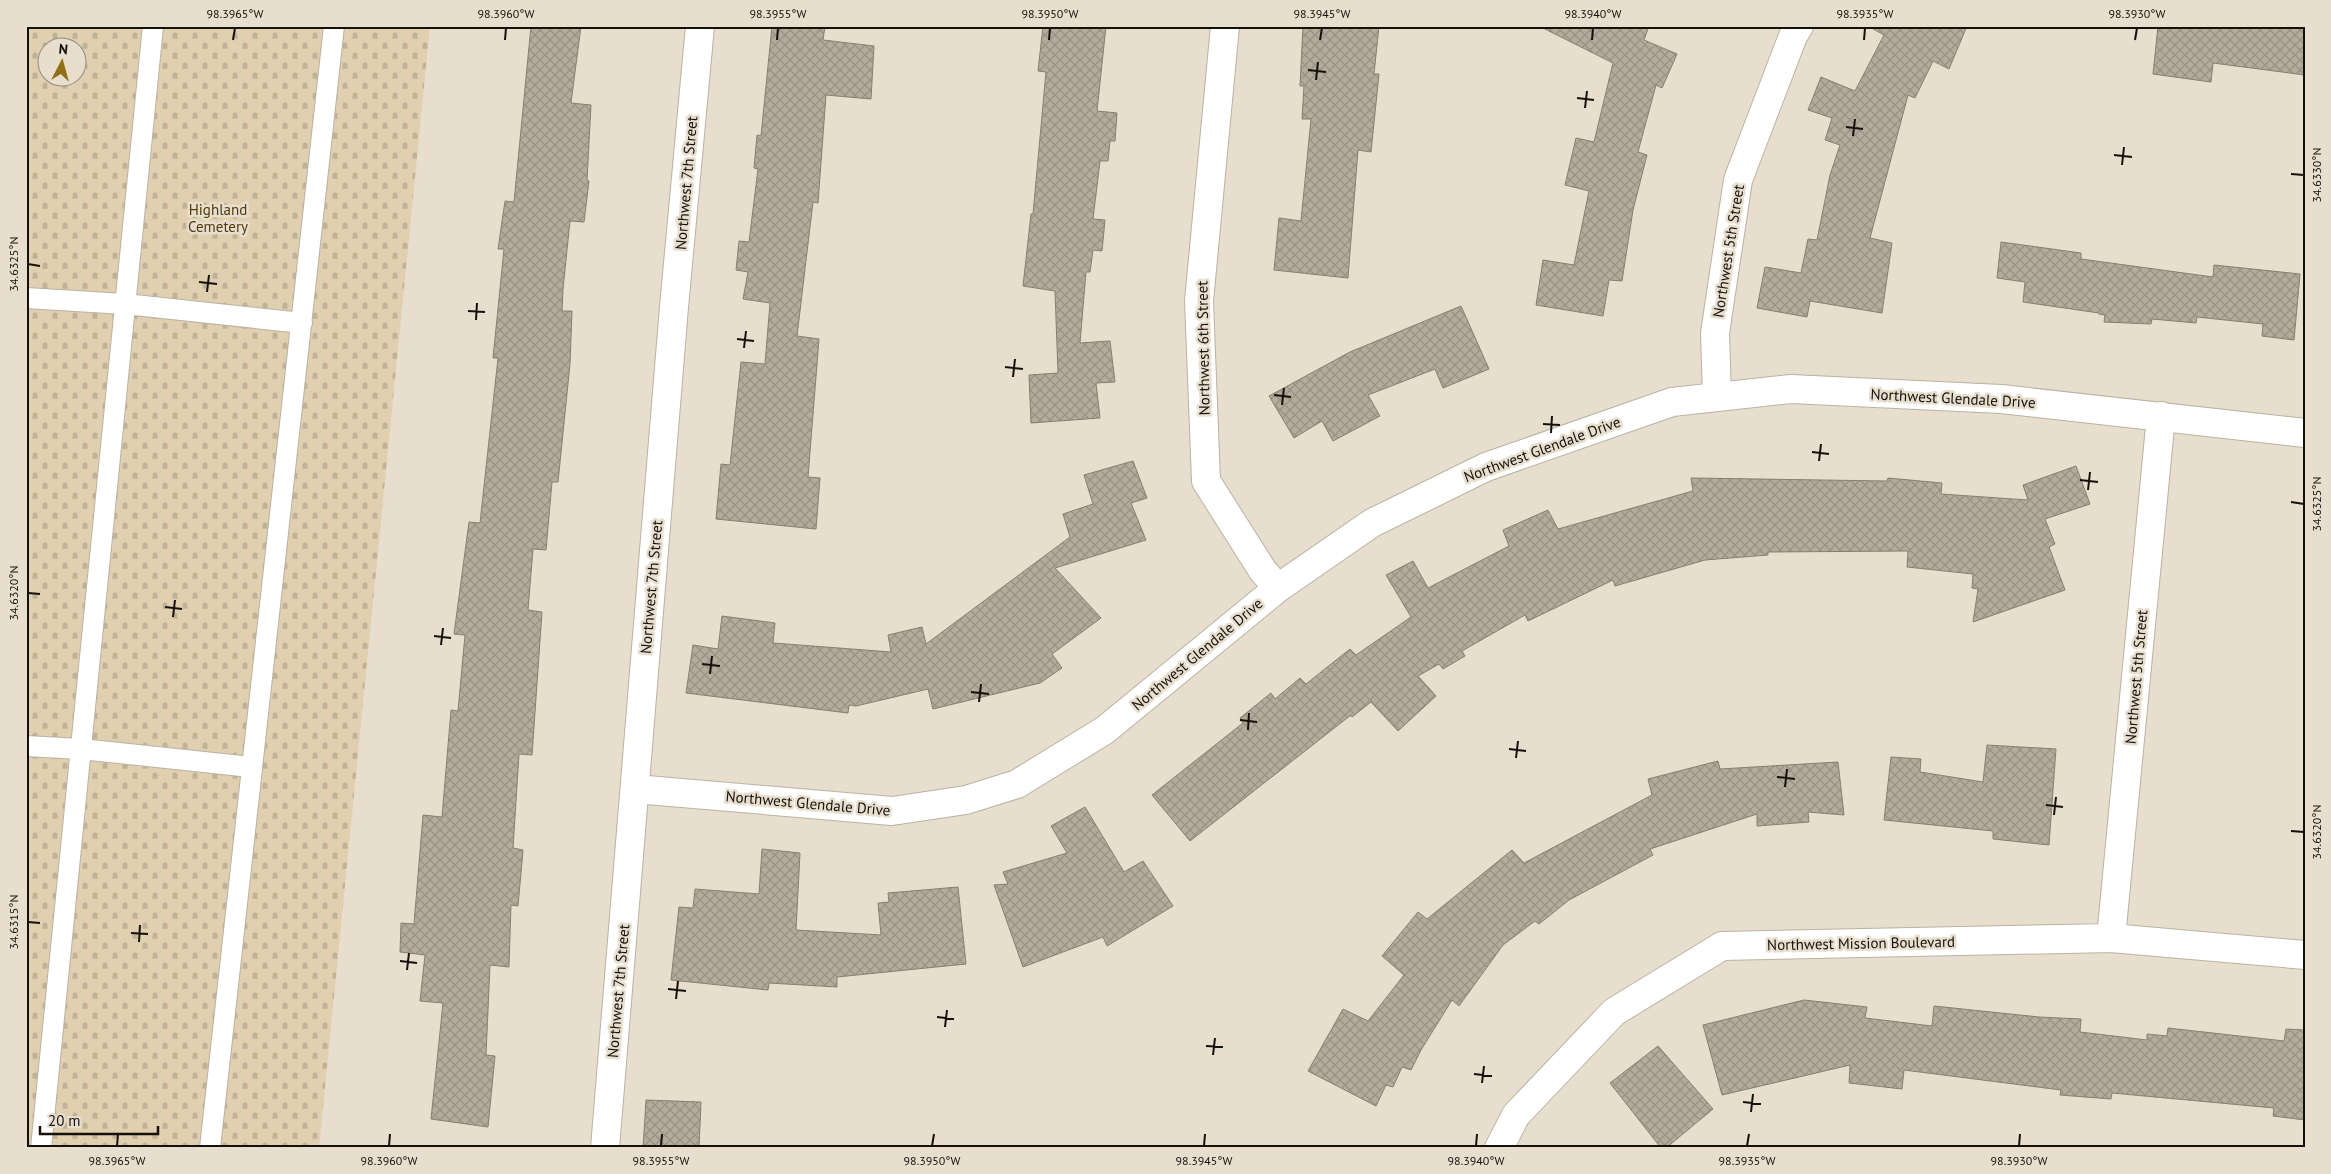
<svg xmlns="http://www.w3.org/2000/svg" width="2331" height="1174" font-family="'PT Sans',sans-serif">
	<style>
		.cemetery { fill: url(#cemetery-stones); fill-rule: evenodd }
		.building { fill: url(#building-cross-hatch); stroke: #867e6f }
		.lines { fill: none; stroke-linecap: round; stroke-linejoin: round }
		.lane-casing { stroke: #bab2a2; stroke-width: 22 }
		.street-casing { stroke: #bab2a2; stroke-width: 30 }
		.lane { stroke: #fff; stroke-width: 20 }
		.street { stroke: #fff; stroke-width: 28 }
		.ticks { fill: none; stroke: #14110b; stroke-width: 2 }
		.labels { text-anchor: middle; dominant-baseline: central; stroke-width: 5; stroke-linejoin: round; paint-order: stroke }
		.street-label { font-size: 15px; fill: #14110b; stroke: #e7dece }
		.park-label { font-size: 15px; fill: #503b09; stroke: #e7dece }
		.neatline { fill: none; stroke: #14110b; stroke-width: 2 }
		.ticks-label { font-size: 12px; text-anchor: middle; fill: #14110b }
	</style>
	<defs>
		<pattern id="cemetery-stones" width="16" height="16" patternUnits="userSpaceOnUse" patternTransform="scale(1.25)"><rect width="16" height="16" fill="#e0d0b0"/><path d="M2 7V4a2 2 0 0 1 4 0v3zM10 15v-3a2 2 0 0 1 4 0v3z" fill="#bfb296"/></pattern>
		<pattern id="building-cross-hatch" width="8" height="8" patternUnits="userSpaceOnUse" patternTransform="scale(1.25)"><rect width="8" height="8" fill="#b3ab9b"/><path d="M0 0l8 8M0 8l8-8" fill="none" stroke="#999284"/></pattern>
	</defs>
	<rect width="100%" height="100%" fill="#e7dece"/>
	<path class="cemetery" d="M 26,26 L 430,26 L 319,1148 L 26,1148 ZM 48,48 L 78,48 L 78,78 L 48,78 Z"/>
	<path class="building" d="M 531,26 L 581,26 L 571,103 L 591,105 L 587,180 L 589,181 L 584,222 L 570,221 L 563,289 L 562,311 L 572,311 L 570,364 L 558,482 L 552,482 L 546,550 L 533,549 L 528,610 L 542,612 L 532,755 L 519,754 L 513,848 L 523,850 L 518,906 L 511,905 L 509,967 L 490,965 L 486,1055 L 495,1056 L 488,1127 L 431,1119 L 443,1003 L 420,1001 L 425,955 L 400,952 L 401,923 L 414,924 L 423,815 L 442,817 L 451,710 L 458,711 L 465,635 L 454,634 L 469,522 L 480,523 L 498,358 L 493,358 L 504,249 L 498,249 L 505,201 L 514,202 Z
		M 772,26 L 825,26 L 823,40 L 874,46 L 871,99 L 826,95 L 818,203 L 813,202 L 797,336 L 819,339 L 808,477 L 820,478 L 816,529 L 716,519 L 721,464 L 730,465 L 741,362 L 765,364 L 770,303 L 743,299 L 748,272 L 736,270 L 739,241 L 749,242 L 758,169 L 754,168 L 757,135 L 761,136 Z
		M 1043,26 L 1106,26 L 1097,111 L 1117,113 L 1115,141 L 1110,141 L 1108,161 L 1100,161 L 1093,219 L 1105,220 L 1102,251 L 1093,250 L 1090,272 L 1086,272 L 1080,343 L 1110,341 L 1115,382 L 1096,383 L 1100,418 L 1031,423 L 1029,375 L 1058,373 L 1055,291 L 1023,286 L 1031,214 L 1033,214 L 1046,72 L 1038,71 Z
		M 1303,26 L 1379,26 L 1374,74 L 1379,74 L 1371,152 L 1358,150 L 1348,278 L 1274,270 L 1279,218 L 1301,221 L 1311,119 L 1302,119 L 1304,86 L 1300,86 Z
		M 1539,26 L 1649,26 L 1644,40 L 1677,54 L 1662,88 L 1656,85 L 1638,152 L 1647,155 L 1633,210 L 1622,281 L 1609,280 L 1603,316 L 1536,305 L 1543,260 L 1574,265 L 1589,191 L 1565,185 L 1576,138 L 1594,142 L 1613,63 Z
		M 1868,26 L 1967,26 L 1949,69 L 1933,61 L 1915,98 L 1908,95 L 1870,238 L 1892,243 L 1882,313 L 1810,301 L 1807,317 L 1757,308 L 1765,267 L 1801,273 L 1808,239 L 1817,240 L 1830,175 L 1840,145 L 1825,140 L 1832,118 L 1808,110 L 1821,77 L 1855,91 L 1884,35 Z
		M 2158,26 L 2305,26 L 2305,75 L 2213,63 L 2211,82 L 2153,74 Z
		M 2001,242 L 2081,253 L 2081,259 L 2213,277 L 2214,265 L 2300,274 L 2294,340 L 2262,336 L 2263,324 L 2197,317 L 2196,323 L 2152,319 L 2151,324 L 2104,322 L 2105,315 L 2099,314 L 2099,313 L 2023,302 L 2025,282 L 1997,278 Z
		M 1461,306 L 1489,369 L 1443,388 L 1435,369 L 1368,395 L 1380,416 L 1333,441 L 1322,421 L 1294,438 L 1269,396 L 1350,352 Z
		M 1133,461 L 1147,498 L 1131,503 L 1146,540 L 1055,568 L 1101,618 L 1052,654 L 1062,668 L 1040,683 L 933,709 L 928,689 L 856,706 L 849,705 L 848,713 L 686,693 L 693,645 L 718,649 L 722,616 L 775,623 L 773,643 L 891,652 L 888,635 L 922,627 L 926,644 L 1070,537 L 1063,514 L 1093,504 L 1084,475 Z
		M 2076,466 L 2090,504 L 2045,519 L 2055,544 L 2049,547 L 2065,590 L 1973,622 L 1978,589 L 1972,588 L 1973,574 L 1907,567 L 1908,551 L 1768,552 L 1768,555 L 1705,560 L 1615,586 L 1613,580 L 1528,621 L 1525,615 L 1462,651 L 1465,656 L 1443,669 L 1439,664 L 1418,676 L 1436,696 L 1398,731 L 1371,702 L 1352,717 L 1351,715 L 1190,841 L 1152,795 L 1243,723 L 1240,718 L 1271,693 L 1275,699 L 1300,678 L 1306,684 L 1350,649 L 1356,655 L 1411,617 L 1386,575 L 1413,561 L 1428,588 L 1509,546 L 1503,530 L 1548,510 L 1558,529 L 1693,491 L 1691,478 L 1887,481 L 1888,478 L 1942,483 L 1941,494 L 2028,500 L 2023,485 Z
		M 1987,745 L 2056,749 L 2049,845 L 1993,839 L 1993,831 L 1884,820 L 1891,757 L 1921,759 L 1920,772 L 1983,782 Z
		M 1718,761 L 1720,769 L 1838,762 L 1844,815 L 1808,812 L 1809,822 L 1757,826 L 1757,814 L 1650,849 L 1653,855 L 1569,900 L 1539,924 L 1535,921 L 1503,945 L 1459,1006 L 1452,1000 L 1421,1050 L 1411,1070 L 1402,1067 L 1393,1087 L 1386,1085 L 1376,1106 L 1308,1071 L 1343,1009 L 1368,1021 L 1404,975 L 1382,956 L 1418,912 L 1427,919 L 1512,850 L 1524,863 L 1652,795 L 1648,779 Z
		M 1085,807 L 1124,872 L 1143,861 L 1173,906 L 1107,946 L 1103,937 L 1023,967 L 994,885 L 1008,884 L 1003,872 L 1067,853 L 1051,826 Z
		M 762,849 L 800,853 L 796,930 L 881,935 L 878,903 L 889,902 L 888,893 L 958,887 L 966,964 L 837,977 L 837,987 L 769,983 L 768,990 L 671,980 L 679,907 L 693,908 L 695,889 L 759,894 Z
		M 1804,1000 L 1867,1007 L 1865,1018 L 1932,1026 L 1934,1006 L 2039,1017 L 2081,1019 L 2080,1032 L 2147,1040 L 2147,1034 L 2167,1036 L 2168,1028 L 2284,1041 L 2286,1029 L 2305,1030 L 2305,1120 L 2273,1116 L 2274,1108 L 2112,1093 L 2111,1099 L 2060,1095 L 2061,1090 L 1904,1070 L 1902,1089 L 1849,1083 L 1850,1065 L 1722,1095 L 1703,1025 Z
		M 1658,1046 L 1713,1109 L 1666,1148 L 1661,1148 L 1610,1083 Z
		M 646,1100 L 701,1102 L 699,1148 L 643,1148 Z"/>
	<g class="lines">
		<g class="lane-casing">
			<path id="lane" d="M 26,298 L 125,304 L 302,323
				M 26,746 L 81,749 L 251,767
				M 41,1148 L 153,26
				M 210,1148 L 334,26"/>
		</g>
		<g class="street-casing">
			<path id="street" d="M 1225,26 L 1199,301 L 1206,481 L 1263,571 L 1278,588
				M 1717,397 L 1715,333 L 1738,180 L 1793,36 L 1799,26
				M 635,789 L 892,811 L 966,800 L 1017,784 L 1105,730 L 1278,588 L 1372,523 L 1486,467 L 1672,402 L 1791,389 L 2001,399 L 2305,433
				M 2111,938 L 2161,416
				M 605,1148 L 674,307 L 700,26
				M 1499,1148 L 1516,1115 L 1614,1012 L 1722,946 L 2111,938 L 2305,955"/>
		</g>
		<use href="#lane" class="lane"/>
		<use href="#street" class="street"/>
	</g>
	<path class="ticks" d="M 233,40 L 235,28M 505,40 L 506,28M 777,40 L 778,28M 1049,40 L 1050,28M 1320,40 L 1322,28M 1592,40 L 1593,28M 1864,40 L 1865,28M 2135,40 L 2137,28M 1308,70 L 1326,72M 1316,80 L 1318,62M 1577,98 L 1594,100M 1585,108 L 1587,91M 1846,127 L 1863,129M 1853,136 L 1855,119M 2114,155 L 2132,157M 2122,165 L 2124,147M 2291,174 L 2304,175M 28,264 L 40,266M 199,282 L 217,284M 207,292 L 209,275M 468,311 L 485,312M 476,320 L 477,303M 737,339 L 754,341M 744,348 L 746,331M 1005,367 L 1023,369M 1013,377 L 1015,359M 1274,395 L 1291,397M 1282,405 L 1284,388M 1543,424 L 1560,425M 1551,433 L 1552,416M 1812,452 L 1829,454M 1819,461 L 1821,444M 2080,480 L 2098,482M 2088,490 L 2090,472M 2291,502 L 2304,504M 28,593 L 40,594M 165,607 L 182,609M 173,617 L 175,600M 434,636 L 451,638M 441,645 L 443,628M 702,664 L 720,666M 710,674 L 712,656M 971,692 L 989,694M 979,702 L 981,684M 1240,720 L 1257,722M 1248,730 L 1249,713M 1509,749 L 1526,751M 1516,758 L 1518,741M 1777,777 L 1795,779M 1785,787 L 1787,769M 2046,805 L 2063,807M 2054,815 L 2056,797M 2291,831 L 2304,832M 28,922 L 40,923M 131,933 L 148,934M 139,942 L 140,925M 400,961 L 417,963M 407,970 L 409,953M 668,989 L 686,991M 676,999 L 678,981M 937,1017 L 954,1019M 945,1027 L 947,1010M 1206,1046 L 1223,1047M 1213,1055 L 1215,1038M 1474,1074 L 1492,1076M 1482,1083 L 1484,1066M 1743,1102 L 1761,1104M 1751,1112 L 1753,1094M 117,1146 L 118,1134M 389,1146 L 390,1134M 661,1146 L 662,1134M 932,1146 L 934,1134M 1204,1146 L 1205,1134M 1476,1146 L 1477,1134M 1747,1146 L 1749,1134M 2019,1146 L 2020,1134"/>
	<g class="labels">
		<g class="street-label">
			<text transform="translate(686 183) rotate(-85)">Northwest 7th Street</text>
			<text transform="translate(1728 251) rotate(-81)">Northwest 5th Street</text>
			<text transform="translate(1203 348) rotate(-91)">Northwest 6th Street</text>
			<text transform="translate(1953 398) rotate(3)">Northwest Glendale Drive</text>
			<text transform="translate(1542 449) rotate(-20)">Northwest Glendale Drive</text>
			<text transform="translate(651 587) rotate(-85)">Northwest 7th Street</text>
			<text transform="translate(1197 654) rotate(-40)">Northwest Glendale Drive</text>
			<text transform="translate(2136 677) rotate(-85)">Northwest 5th Street</text>
			<text transform="translate(808 803) rotate(5)">Northwest Glendale Drive</text>
			<text transform="translate(1861 943) rotate(-1)">Northwest Mission Boulevard</text>
			<text transform="translate(618 991) rotate(-85)">Northwest 7th Street</text>
		</g>
		<g class="park-label">
			<text x="218" y="209">Highland<tspan x="218" dy="17">Cemetery</tspan></text>
		</g>
	</g>
	<rect width="2331" height="1174" fill="none" stroke="#e7dece" stroke-width="55"/>
	<g transform="translate(62 62) rotate(6)"><circle r="24" fill="#e7dece" stroke="#938c80"/>
	<path d="M0-4L9 19L0 12L-9 19Z" fill="#916f15"/>
	<text y="-8" font-size="14" font-weight="bold" text-anchor="middle" fill="#14110b">N</text>
	</g>
	<path d="M40 1126v8h118v-8" fill="none" stroke="#14110b" stroke-width="2.5"/>
	<text x="48" y="1126" font-size="15" fill="#14110b" stroke="#e7dece" stroke-width="4" paint-order="stroke">20 m</text>
	<rect x="28" y="28" width="2276" height="1118" class="neatline"/>
	<g class="ticks-label">
		<text x="235" y="18">98.3965°W</text>
		<text x="506" y="18">98.3960°W</text>
		<text x="778" y="18">98.3955°W</text>
		<text x="1050" y="18">98.3950°W</text>
		<text x="1322" y="18">98.3945°W</text>
		<text x="1593" y="18">98.3940°W</text>
		<text x="1865" y="18">98.3935°W</text>
		<text x="2137" y="18">98.3930°W</text>
		<text transform="translate(2317 175) rotate(-90)" y="4">34.6330°N</text>
		<text transform="translate(14 264) rotate(-90)" y="4">34.6325°N</text>
		<text transform="translate(2317 504) rotate(-90)" y="4">34.6325°N</text>
		<text transform="translate(14 593) rotate(-90)" y="4">34.6320°N</text>
		<text transform="translate(2317 832) rotate(-90)" y="4">34.6320°N</text>
		<text transform="translate(14 922) rotate(-90)" y="4">34.6315°N</text>
		<text x="117" y="1165">98.3965°W</text>
		<text x="389" y="1165">98.3960°W</text>
		<text x="661" y="1165">98.3955°W</text>
		<text x="932" y="1165">98.3950°W</text>
		<text x="1204" y="1165">98.3945°W</text>
		<text x="1476" y="1165">98.3940°W</text>
		<text x="1747" y="1165">98.3935°W</text>
		<text x="2019" y="1165">98.3930°W</text>
	</g>
</svg>
